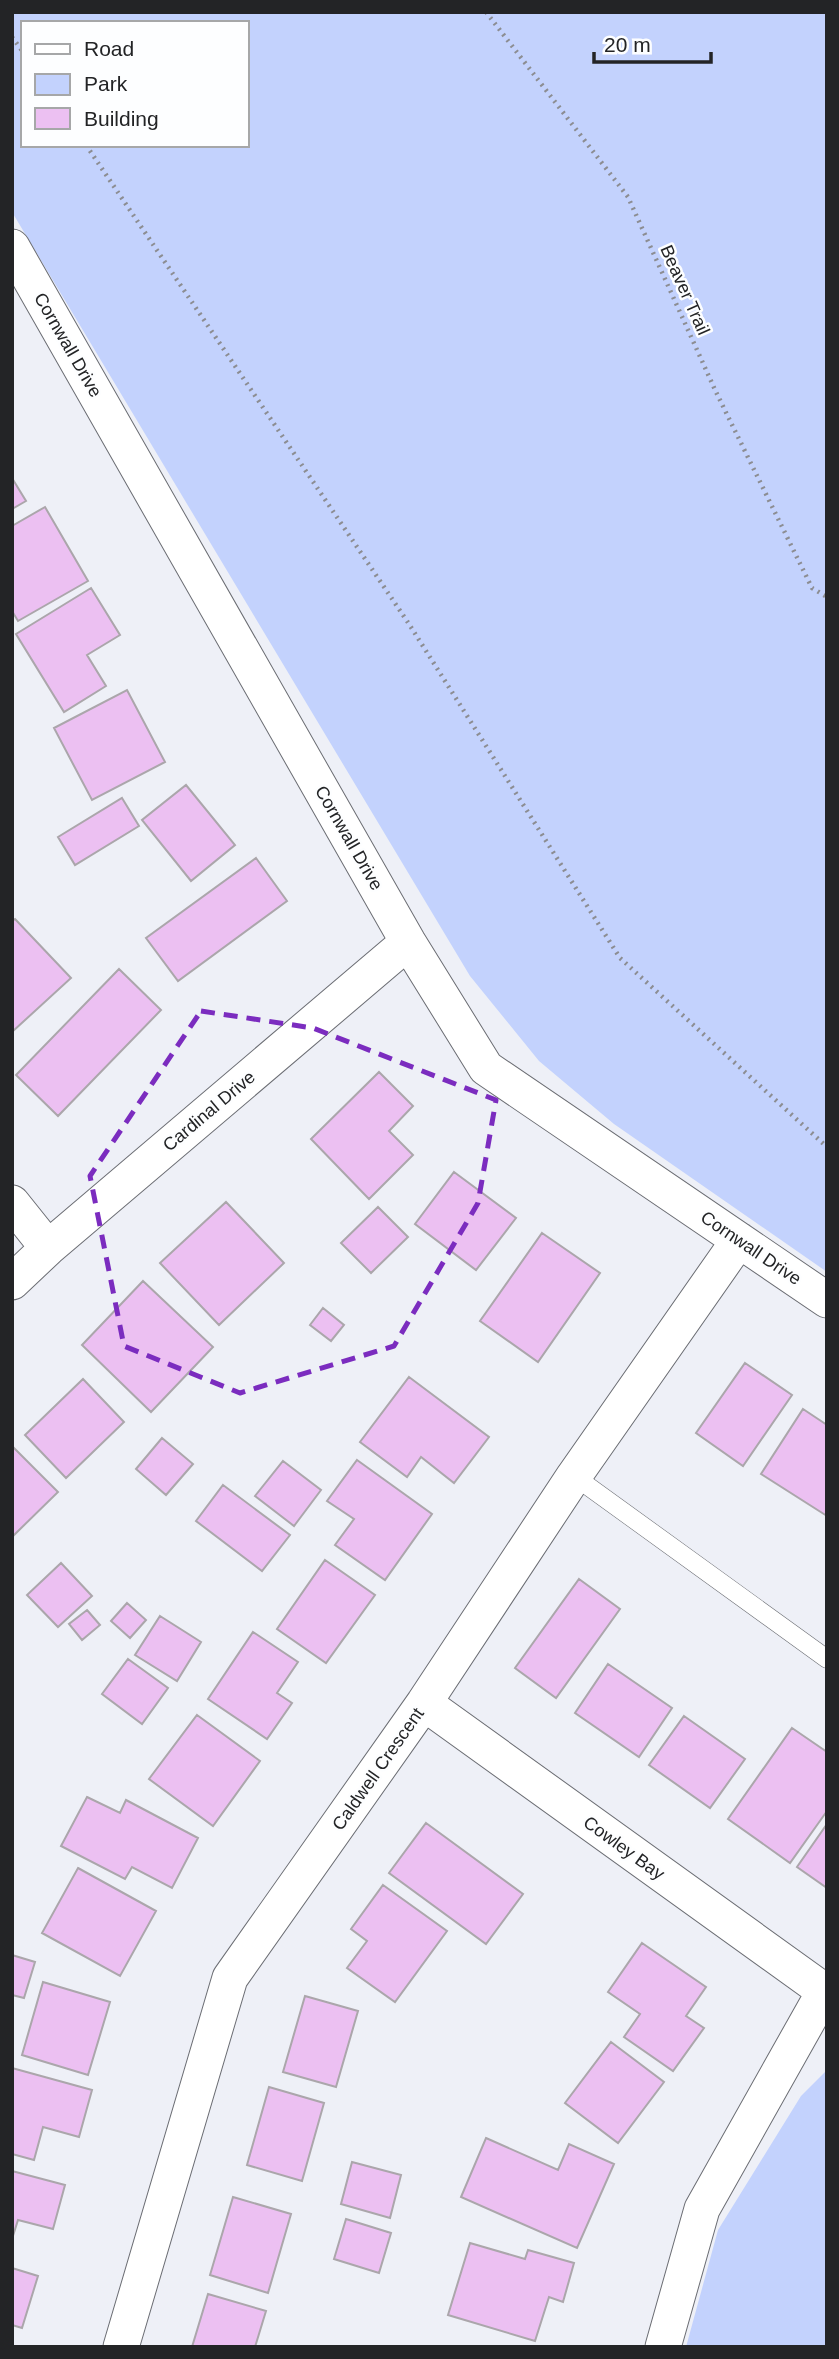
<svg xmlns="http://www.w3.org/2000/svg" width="839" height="2359" font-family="Arial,sans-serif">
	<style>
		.green { fill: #c3d2fd; fill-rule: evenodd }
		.building { fill: #ecc0f2; stroke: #aba6ab; stroke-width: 2 }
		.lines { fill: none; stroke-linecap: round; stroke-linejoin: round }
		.lane-casing { stroke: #6b6d73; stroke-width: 19 }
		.street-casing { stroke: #6b6d73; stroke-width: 37 }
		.path { stroke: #8c8d92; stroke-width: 4.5; stroke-dasharray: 2 5; stroke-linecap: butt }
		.lane { stroke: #fff; stroke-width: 18 }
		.street { stroke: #fff; stroke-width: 35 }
		.marked { fill: none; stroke: #7b2cbf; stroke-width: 5; stroke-dasharray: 14 9; stroke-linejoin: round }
		.labels { text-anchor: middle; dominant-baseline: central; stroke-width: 5; stroke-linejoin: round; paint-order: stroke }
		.street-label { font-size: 18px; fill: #232426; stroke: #fdfeff }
	</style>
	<rect width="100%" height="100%" fill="#eef0f7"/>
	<path class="green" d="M 12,12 L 827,12 L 827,1272 L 614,1124 L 539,1061 L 470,976 L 12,212 ZM 23,23 L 247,23 L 247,145 L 23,145 Z
		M 827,2070 L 827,2347 L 686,2347 L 718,2230 L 801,2096 Z"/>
	<path class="building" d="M 12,478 L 26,501 L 12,509 Z
		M 45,507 L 88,581 L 18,621 L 12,611 L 12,526 Z
		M 91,588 L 120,635 L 87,655 L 106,686 L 64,712 L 16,634 Z
		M 127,690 L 165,762 L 92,800 L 54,728 Z
		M 186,785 L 235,845 L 191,881 L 142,820 Z
		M 122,798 L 139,826 L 75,865 L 58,837 Z
		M 256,858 L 287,901 L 178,981 L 146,938 Z
		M 15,919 L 71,978 L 12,1032 L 12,921 Z
		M 119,969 L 161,1010 L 58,1116 L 16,1075 Z
		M 379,1072 L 413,1106 L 389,1131 L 413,1155 L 369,1199 L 311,1139 Z
		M 454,1172 L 516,1218 L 476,1270 L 415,1224 Z
		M 226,1202 L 284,1263 L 219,1325 L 160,1263 Z
		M 378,1207 L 408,1237 L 371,1273 L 341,1243 Z
		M 542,1233 L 600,1273 L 538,1362 L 480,1321 Z
		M 143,1281 L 213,1347 L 151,1412 L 82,1345 Z
		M 323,1308 L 344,1325 L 331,1341 L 310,1325 Z
		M 745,1363 L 792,1395 L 743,1466 L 696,1433 Z
		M 409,1377 L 489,1437 L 454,1483 L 421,1457 L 407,1477 L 360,1442 Z
		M 83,1379 L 124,1422 L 66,1478 L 25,1435 Z
		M 803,1409 L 827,1425 L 827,1516 L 761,1474 Z
		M 162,1438 L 193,1464 L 166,1495 L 136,1469 Z
		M 12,1446 L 58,1492 L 12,1537 Z
		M 357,1460 L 432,1514 L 385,1580 L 335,1545 L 354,1519 L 327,1501 Z
		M 283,1461 L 321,1490 L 294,1526 L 255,1496 Z
		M 223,1485 L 290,1535 L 262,1571 L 196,1521 Z
		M 325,1560 L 375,1595 L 326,1663 L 277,1629 Z
		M 61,1563 L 92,1596 L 58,1627 L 27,1595 Z
		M 579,1579 L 620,1609 L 556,1698 L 515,1668 Z
		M 127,1603 L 146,1620 L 130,1638 L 111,1621 Z
		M 87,1610 L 100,1625 L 82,1640 L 69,1624 Z
		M 160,1616 L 201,1642 L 177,1681 L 135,1655 Z
		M 253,1632 L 298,1662 L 277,1693 L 292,1703 L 267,1739 L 208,1699 Z
		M 128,1659 L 168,1688 L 142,1724 L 102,1694 Z
		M 608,1664 L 672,1708 L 639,1757 L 575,1713 Z
		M 197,1715 L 260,1761 L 213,1826 L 149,1779 Z
		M 684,1716 L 745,1759 L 710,1808 L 649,1765 Z
		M 792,1728 L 827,1752 L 827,1811 L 790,1863 L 728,1819 Z
		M 87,1797 L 120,1813 L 126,1800 L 198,1838 L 172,1888 L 132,1867 L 125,1879 L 61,1846 Z
		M 426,1823 L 523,1894 L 486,1944 L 389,1873 Z
		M 827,1824 L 827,1888 L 797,1867 Z
		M 78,1868 L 156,1911 L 120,1976 L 42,1933 Z
		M 383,1885 L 447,1931 L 395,2002 L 347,1968 L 367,1941 L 351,1929 Z
		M 642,1943 L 706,1987 L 686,2016 L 704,2028 L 673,2071 L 624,2037 L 640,2014 L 608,1992 Z
		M 12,1955 L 35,1962 L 24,1998 L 12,1995 Z
		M 43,1982 L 110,2002 L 88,2075 L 22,2055 Z
		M 305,1996 L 358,2011 L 336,2087 L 283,2072 Z
		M 611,2042 L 664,2082 L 618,2143 L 565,2103 Z
		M 12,2068 L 92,2090 L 79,2137 L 43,2127 L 34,2160 L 12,2154 Z
		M 269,2087 L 324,2103 L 302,2181 L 247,2165 Z
		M 486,2138 L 558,2170 L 569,2144 L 614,2164 L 577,2248 L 461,2197 Z
		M 352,2162 L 401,2175 L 390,2218 L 341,2204 Z
		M 12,2171 L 65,2185 L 53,2229 L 18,2220 L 12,2239 Z
		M 233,2197 L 291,2214 L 268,2293 L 210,2275 Z
		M 346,2219 L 391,2233 L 379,2273 L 334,2259 Z
		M 470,2243 L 525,2259 L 528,2250 L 574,2263 L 563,2302 L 549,2297 L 535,2341 L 448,2315 Z
		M 12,2268 L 38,2276 L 22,2328 L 12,2325 Z
		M 208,2294 L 266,2311 L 255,2347 L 192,2347 Z"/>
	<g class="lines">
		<g class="lane-casing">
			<path id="lane" d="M 574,1476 L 827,1659"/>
		</g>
		<g class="street-casing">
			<path id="street" d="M 12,247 L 408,942 L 486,1068 L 827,1300
				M 12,1203 L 48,1248
				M 12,1282 L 48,1248 L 408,942
				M 424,1703 L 827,1993
				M 121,2347 L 230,1978 L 424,1703 L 574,1476 L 739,1240
				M 663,2347 L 702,2209 L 824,1992"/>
		</g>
		<path class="path" d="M 486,12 L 628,197 L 716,392 L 812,588 L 827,597
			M 12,37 L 23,52
			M 86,145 L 409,624 L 620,958 L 827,1147"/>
		<use href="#lane" class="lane"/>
		<use href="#street" class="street"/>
	</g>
	<path class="marked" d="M 201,1011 L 313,1028 L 496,1100 L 478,1203 L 394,1346 L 240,1393 L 124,1346 L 90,1176 Z"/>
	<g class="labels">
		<g class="street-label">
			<text transform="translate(685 290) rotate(66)">Beaver Trail</text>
			<text transform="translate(68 345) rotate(60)">Cornwall Drive</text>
			<text transform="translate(349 838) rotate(60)">Cornwall Drive</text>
			<text transform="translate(209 1111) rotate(-40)">Cardinal Drive</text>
			<text transform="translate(751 1248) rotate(34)">Cornwall Drive</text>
			<text transform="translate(378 1769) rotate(-55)">Caldwell Crescent</text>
			<text transform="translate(624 1848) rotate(36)">Cowley Bay</text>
		</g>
	</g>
	<rect width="839" height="2359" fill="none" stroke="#232426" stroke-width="28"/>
	<rect x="21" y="21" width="228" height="126" fill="#fdfeff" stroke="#a6a7a8" stroke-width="2"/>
	<rect x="35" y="44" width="35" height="10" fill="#ffffff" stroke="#a6a7a8" stroke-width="2"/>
	<text x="84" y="56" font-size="21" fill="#232426">Road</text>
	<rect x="35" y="74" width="35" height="21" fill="#c3d2fd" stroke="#a6a7a8" stroke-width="2"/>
	<text x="84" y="91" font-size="21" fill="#232426">Park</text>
	<rect x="35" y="108" width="35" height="21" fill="#ecc0f2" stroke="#a6a7a8" stroke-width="2"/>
	<text x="84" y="126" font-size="21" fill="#232426">Building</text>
	<path d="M594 52v10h117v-10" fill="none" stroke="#232426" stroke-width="3.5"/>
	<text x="604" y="52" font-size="21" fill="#232426" stroke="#fdfeff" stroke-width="5" paint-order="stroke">20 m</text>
</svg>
